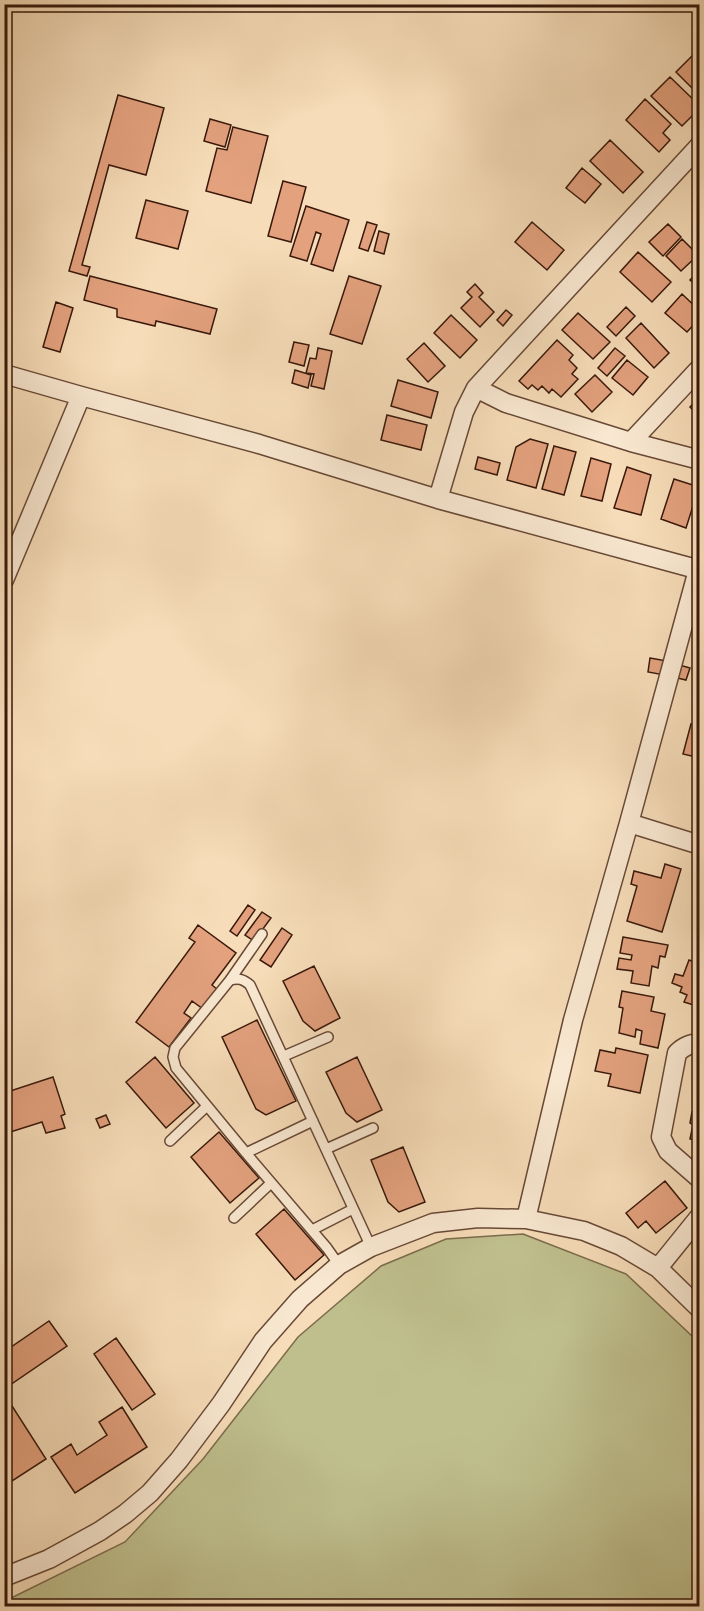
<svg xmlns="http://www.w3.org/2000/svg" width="704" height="1611" font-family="Alegreya,serif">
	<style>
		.green { fill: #bfbf8d; stroke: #7c6c4c; stroke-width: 1.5 }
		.building { fill: #e3a17e; stroke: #39180b; stroke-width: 1.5 }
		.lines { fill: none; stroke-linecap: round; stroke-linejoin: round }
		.service-casing { stroke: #684936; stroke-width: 12 }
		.minor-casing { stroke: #684936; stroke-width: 21 }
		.service { stroke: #f9e8d1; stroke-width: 9 }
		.minor { stroke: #f9e8d1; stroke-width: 18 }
	</style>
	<rect width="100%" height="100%" fill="#f6dcb8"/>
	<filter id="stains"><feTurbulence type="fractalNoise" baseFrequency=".00333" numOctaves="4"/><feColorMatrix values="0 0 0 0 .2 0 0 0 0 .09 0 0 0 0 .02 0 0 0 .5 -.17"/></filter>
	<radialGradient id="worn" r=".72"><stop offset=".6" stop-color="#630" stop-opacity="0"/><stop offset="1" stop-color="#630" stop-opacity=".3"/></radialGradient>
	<path class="green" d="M 523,1234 L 626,1274 L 693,1337 L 699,1348 L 699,1606 L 5,1606 L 5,1601 L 125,1542 L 203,1459 L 298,1337 L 381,1266 L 446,1239 Z"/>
	<path class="building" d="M 694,54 L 700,59 L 700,96 L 676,72 Z
		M 670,77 L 700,106 L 700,108 L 682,126 L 651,96 Z
		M 118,95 L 164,108 L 146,175 L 109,165 L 82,265 L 90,267 L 87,276 L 69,271 Z
		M 645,99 L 671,124 L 663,133 L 670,140 L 659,152 L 626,120 Z
		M 210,119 L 231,125 L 225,147 L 204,141 Z
		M 233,127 L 268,136 L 251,203 L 206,191 L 217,148 L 227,150 Z
		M 610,140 L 643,172 L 623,193 L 590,161 Z
		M 582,168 L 601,184 L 585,203 L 566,188 Z
		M 283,181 L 306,187 L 291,242 L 268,236 Z
		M 146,200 L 188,211 L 178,249 L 136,238 Z
		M 306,206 L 349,220 L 333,271 L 311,264 L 321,234 L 316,232 L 307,261 L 290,256 Z
		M 367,222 L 377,225 L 368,251 L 359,248 Z
		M 532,222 L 564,250 L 547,270 L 515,242 Z
		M 668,224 L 681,237 L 663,256 L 649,242 Z
		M 379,231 L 389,234 L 384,254 L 374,251 Z
		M 682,239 L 698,255 L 681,271 L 666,256 Z
		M 638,252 L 671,282 L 652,302 L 620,272 Z
		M 700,270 L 700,289 L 690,280 Z
		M 90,276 L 217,309 L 210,334 L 156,321 L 155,326 L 117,317 L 117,309 L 84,300 Z
		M 349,276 L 381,286 L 362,344 L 330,334 Z
		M 475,284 L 483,293 L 479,297 L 494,312 L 480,327 L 461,308 L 472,297 L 467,292 Z
		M 682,294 L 700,311 L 700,318 L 687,332 L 665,313 Z
		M 56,302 L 73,308 L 60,352 L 43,347 Z
		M 626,307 L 635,316 L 616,336 L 607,327 Z
		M 506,310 L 512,315 L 503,326 L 497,320 Z
		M 578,313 L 610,342 L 593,359 L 562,330 Z
		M 451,315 L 477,340 L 460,358 L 434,333 Z
		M 641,323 L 669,353 L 654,368 L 626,338 Z
		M 557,340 L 573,355 L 569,360 L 577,368 L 572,374 L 578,379 L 561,397 L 552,389 L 549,393 L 542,386 L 538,390 L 532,385 L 528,389 L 519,381 Z
		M 294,342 L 309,345 L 304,366 L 289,362 Z
		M 424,343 L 445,366 L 428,382 L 407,359 Z
		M 318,348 L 332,351 L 324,389 L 311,386 L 314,374 L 306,373 L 310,358 L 316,359 Z
		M 615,348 L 625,356 L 607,376 L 598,368 Z
		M 627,360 L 648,377 L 633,395 L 612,378 Z
		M 295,370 L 311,375 L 308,388 L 292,383 Z
		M 595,375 L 612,392 L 592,412 L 575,394 Z
		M 398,380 L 438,392 L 431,418 L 391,406 Z
		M 700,397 L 700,417 L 690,407 Z
		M 387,415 L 427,425 L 421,450 L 381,440 Z
		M 530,439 L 548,444 L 536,488 L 507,480 L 516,447 Z
		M 554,446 L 576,452 L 564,495 L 542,489 Z
		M 478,457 L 500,463 L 497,475 L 475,469 Z
		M 591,458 L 611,464 L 602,501 L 581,496 Z
		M 627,467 L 651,475 L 641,515 L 614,508 Z
		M 674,479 L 699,487 L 686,528 L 661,519 Z
		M 650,658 L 667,661 L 664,675 L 648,672 Z
		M 676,664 L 690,668 L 686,680 L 673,677 Z
		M 691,724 L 700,726 L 700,758 L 683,754 Z
		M 665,864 L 681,869 L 662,932 L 627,921 L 637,886 L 631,884 L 634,871 L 661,878 Z
		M 248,905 L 255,910 L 237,936 L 230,931 Z
		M 262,912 L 271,918 L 254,941 L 245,935 Z
		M 198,925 L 236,953 L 212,985 L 218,990 L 203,1009 L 192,1001 L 184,1013 L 191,1018 L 169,1047 L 136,1022 L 195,942 L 189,938 Z
		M 282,928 L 292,935 L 271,967 L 260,960 Z
		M 623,937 L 668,945 L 665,957 L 660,956 L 658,968 L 652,966 L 649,986 L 631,983 L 633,971 L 617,969 L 619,958 L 631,960 L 632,955 L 620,953 Z
		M 689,960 L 700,964 L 700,1007 L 684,1002 L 687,995 L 680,992 L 682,987 L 672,983 L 675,974 L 683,976 Z
		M 314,966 L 340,1018 L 315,1031 L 303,1021 L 283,981 Z
		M 622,991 L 654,997 L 651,1011 L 665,1014 L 658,1048 L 640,1044 L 642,1031 L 636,1029 L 635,1037 L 619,1033 L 623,1008 L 619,1007 Z
		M 257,1020 L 296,1101 L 266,1115 L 256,1109 L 222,1037 Z
		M 616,1048 L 648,1055 L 640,1093 L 608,1086 L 611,1074 L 595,1071 L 600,1050 L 615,1053 Z
		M 155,1057 L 194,1103 L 166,1128 L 126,1082 Z
		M 357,1057 L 382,1110 L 357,1122 L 346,1113 L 326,1072 Z
		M 53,1077 L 65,1114 L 61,1116 L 65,1128 L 46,1133 L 42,1122 L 4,1134 L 4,1093 Z
		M 692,1112 L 700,1114 L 700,1141 L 690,1139 L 693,1125 L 690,1123 Z
		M 106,1115 L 110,1124 L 100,1128 L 96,1119 Z
		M 219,1132 L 259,1178 L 230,1203 L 191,1157 Z
		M 403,1147 L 425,1202 L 399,1212 L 388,1202 L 371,1160 Z
		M 665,1181 L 687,1208 L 656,1233 L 646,1221 L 638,1228 L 626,1213 Z
		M 284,1209 L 324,1255 L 295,1280 L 256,1234 Z
		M 49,1321 L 67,1346 L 4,1389 L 4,1352 Z
		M 116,1338 L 155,1394 L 132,1410 L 94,1354 Z
		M 5,1395 L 46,1459 L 12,1481 L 4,1469 Z
		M 122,1407 L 147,1447 L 75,1493 L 51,1457 L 71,1444 L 77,1455 L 107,1435 L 99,1422 Z"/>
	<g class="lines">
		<g class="service-casing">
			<path id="service" d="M 230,980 L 262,934
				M 284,1056 L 328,1037
				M 170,1141 L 207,1106
				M 326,1149 L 373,1128
				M 246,1153 L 313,1121
				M 234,1218 L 271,1183
				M 312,1230 L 353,1209
				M 339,1265 L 327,1248 L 246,1153 L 176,1068 L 173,1057 L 175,1048 L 230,980 C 239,978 243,979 250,985 L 371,1247"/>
		</g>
		<g class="minor-casing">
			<path id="minor" d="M 4,374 L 81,396 L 259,444 L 438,499 L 700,570
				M 476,388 L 506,403 L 631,442 L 700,460
				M 631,442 L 700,368
				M 438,499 L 464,412 L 476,388 L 700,145
				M 4,580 L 81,396
				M 629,823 L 700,845
				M 700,1043 C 690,1044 684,1046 677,1053 L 661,1137 L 668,1151 L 700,1179
				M 526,1219 L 573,1020 L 629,823 L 698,570
				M 658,1268 L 700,1216
				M 4,1577 L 49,1559 L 100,1531 L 125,1514 L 150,1493 L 179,1460 L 221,1404 L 263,1341 L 300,1299 L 339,1265 L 371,1247 L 433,1223 L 478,1218 L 526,1219 L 584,1231 L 621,1246 L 658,1268 L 700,1309"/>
		</g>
		<use href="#service" class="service"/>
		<use href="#minor" class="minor"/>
	</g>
	<rect width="704" height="1611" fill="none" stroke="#f6dcb8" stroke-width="24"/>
	<rect x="6" y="6" width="692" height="1599" fill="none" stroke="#39180b" stroke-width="3"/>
	<rect x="12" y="12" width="680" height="1587" fill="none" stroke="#39180b" stroke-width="1.5"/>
	<rect width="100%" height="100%" filter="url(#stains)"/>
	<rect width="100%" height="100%" fill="url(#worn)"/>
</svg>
